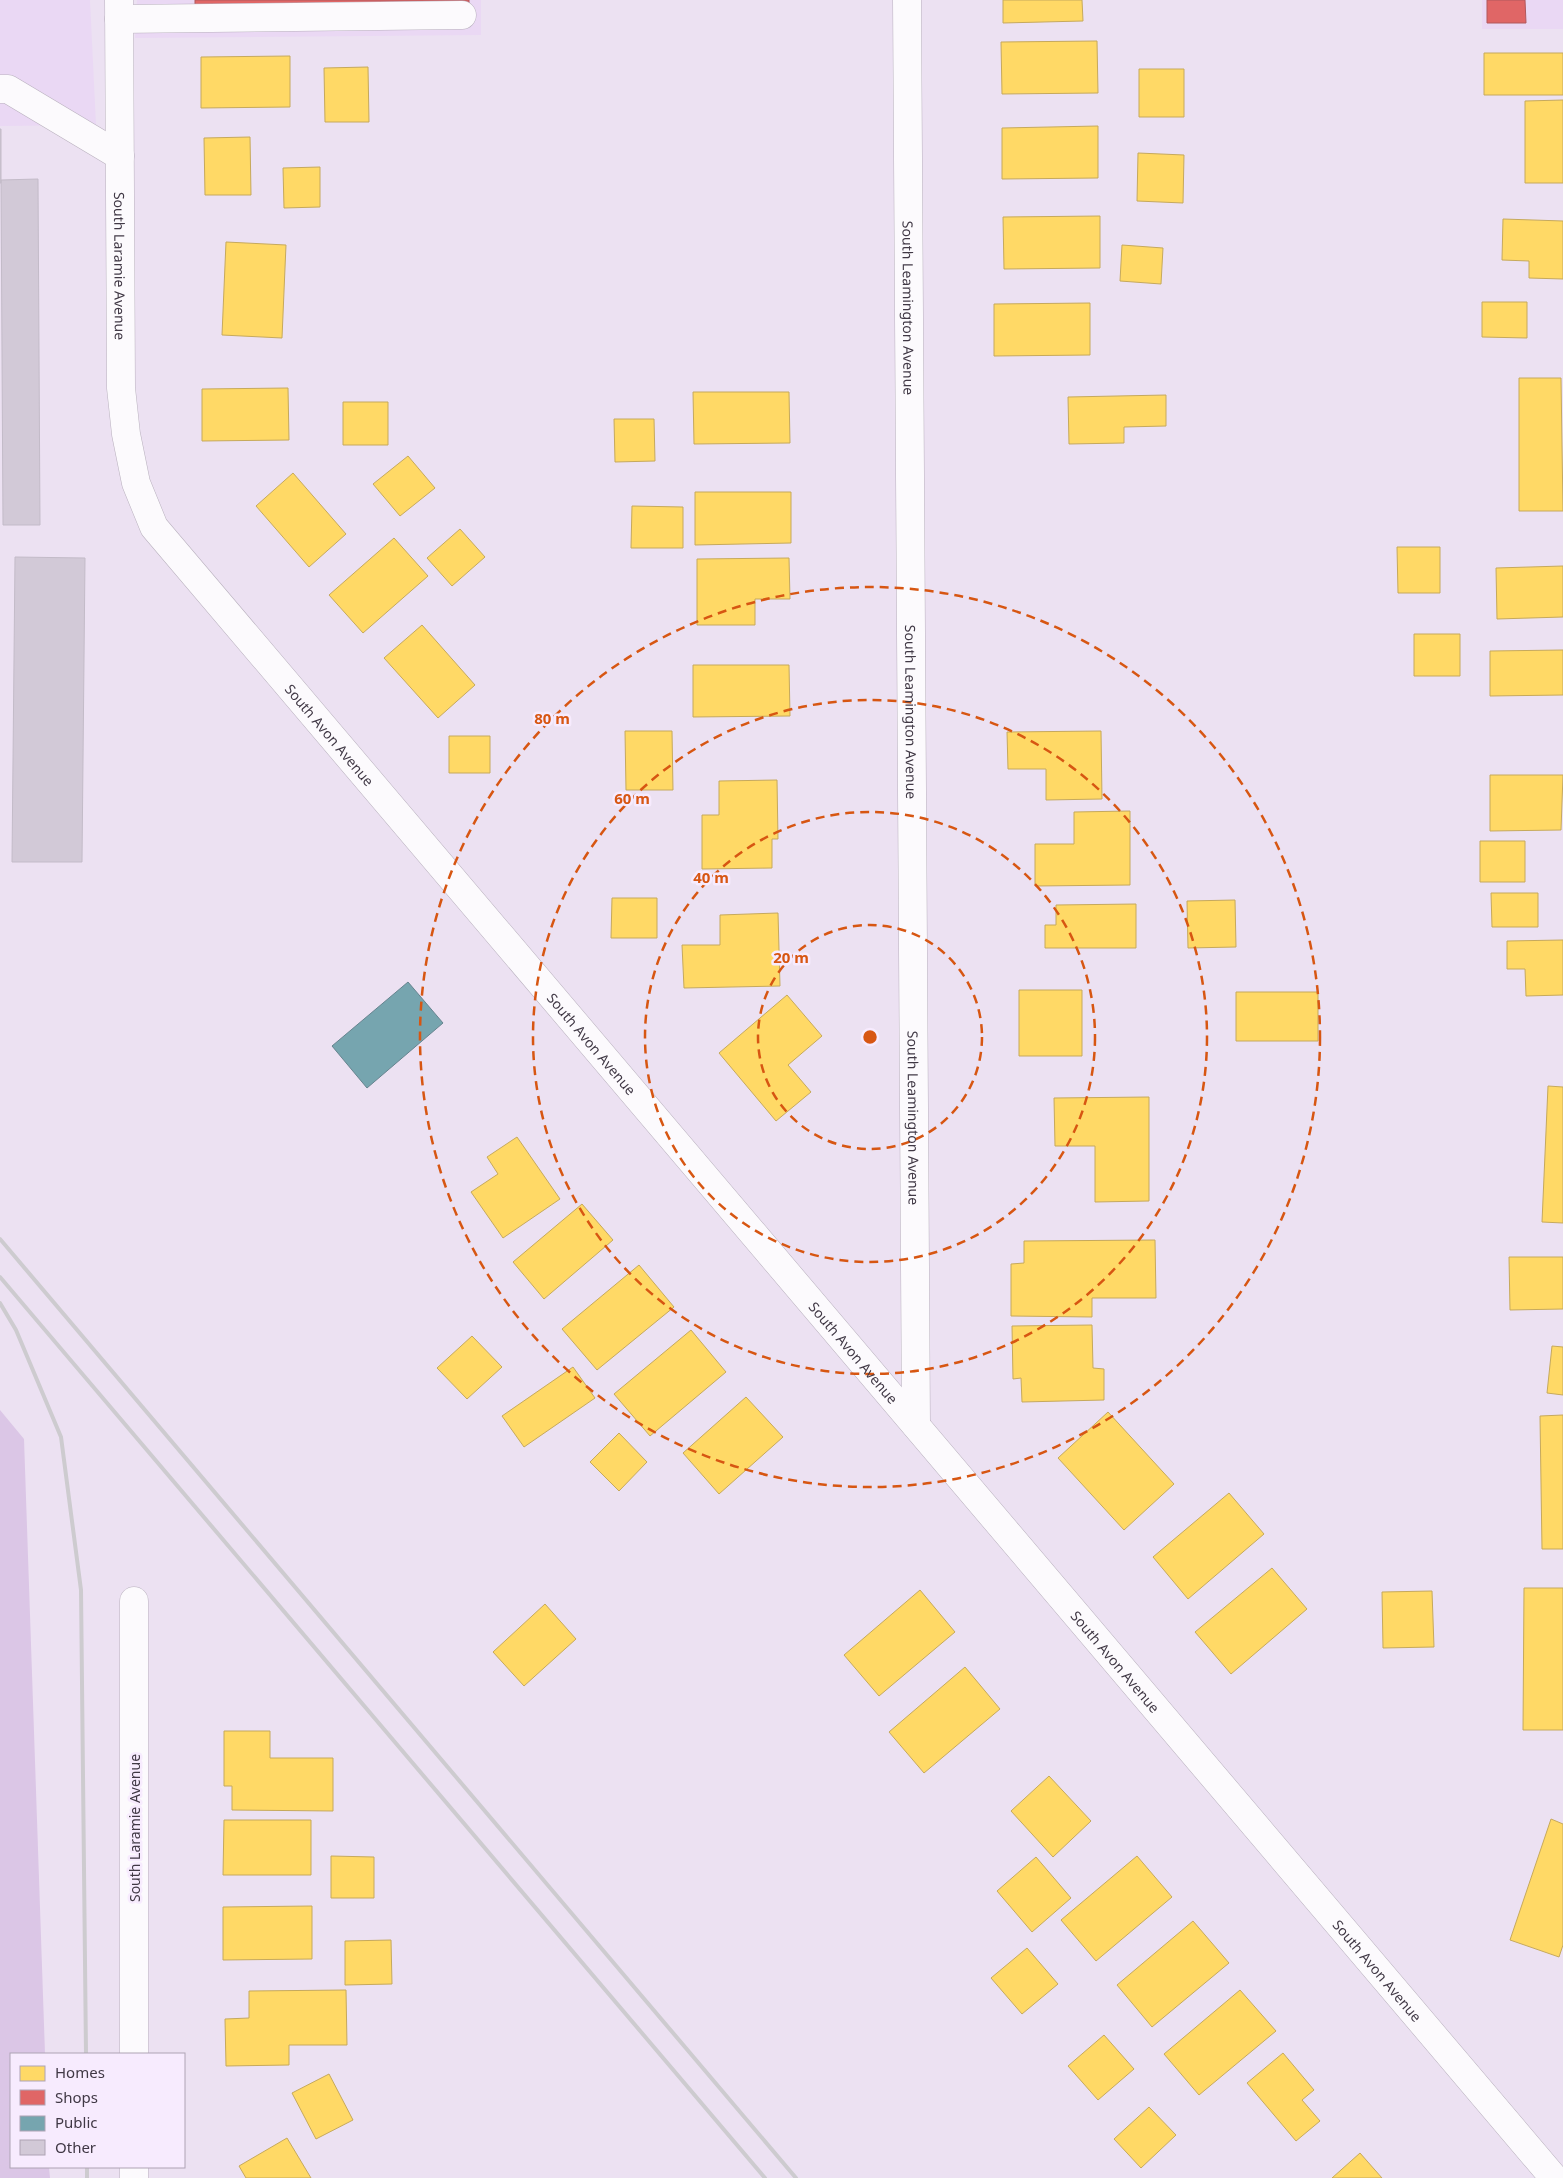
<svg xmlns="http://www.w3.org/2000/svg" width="1563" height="2178" font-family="'Noto Sans',sans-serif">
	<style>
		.built { fill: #ead8f4 }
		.green { fill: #dbc6e6 }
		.homes { fill: #ffd966; stroke: #c6a95c }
		.shops { fill: #e06666; stroke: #b0585c }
		.public { fill: #76a5af; stroke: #66848f }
		.building { fill: #d2c9d7; stroke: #c3bbc8 }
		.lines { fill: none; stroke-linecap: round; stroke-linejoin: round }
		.minor-casing { stroke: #b9b1be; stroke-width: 29 }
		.minor { stroke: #fcfafd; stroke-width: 28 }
		.rail { stroke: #cdcbcf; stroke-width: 4 }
		.ring { fill: none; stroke: #d75612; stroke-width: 2.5; stroke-dasharray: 9 6 }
		.labels { text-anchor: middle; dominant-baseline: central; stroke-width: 5; stroke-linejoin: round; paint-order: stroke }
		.street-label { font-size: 14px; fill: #403845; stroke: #f7ebfe }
		.centre { fill: #d75612; stroke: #f7ebfe; stroke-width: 2.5 }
		.ring-label { font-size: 15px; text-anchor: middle; font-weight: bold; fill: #d75612; stroke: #f7ebfe; stroke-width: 5; stroke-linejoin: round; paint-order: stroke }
	</style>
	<rect width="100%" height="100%" fill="#ece1f2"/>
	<path class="built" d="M 0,0 L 90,0 L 96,125 L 0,126 Z
		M 137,0 L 481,0 L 481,35 L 135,38 Z
		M 1482,0 L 1563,0 L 1563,29 L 1482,29 Z"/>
	<path class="green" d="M 0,1410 L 24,1439 L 45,2054 L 11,2054 L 11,2167 L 49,2167 L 50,2178 L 0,2178 Z"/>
	<path class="homes" d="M 1003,0 L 1082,0 L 1083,21 L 1003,23 Z
		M 1097,41 L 1098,93 L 1002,94 L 1001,42 Z
		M 1484,53 L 1563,53 L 1563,95 L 1484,95 Z
		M 290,56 L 290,107 L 201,108 L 201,57 Z
		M 368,67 L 369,122 L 325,122 L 324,68 Z
		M 1139,69 L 1184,69 L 1184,117 L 1139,117 Z
		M 1563,100 L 1563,183 L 1525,183 L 1525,101 Z
		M 1098,126 L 1098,178 L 1002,179 L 1002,128 Z
		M 250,137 L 251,195 L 205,195 L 204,138 Z
		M 1138,153 L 1184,155 L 1183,203 L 1137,201 Z
		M 320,167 L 320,207 L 284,208 L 283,168 Z
		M 1100,216 L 1100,268 L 1004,269 L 1003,217 Z
		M 1503,219 L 1563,221 L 1563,279 L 1529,278 L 1529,261 L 1502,260 Z
		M 226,242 L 286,245 L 282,338 L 222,335 Z
		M 1122,245 L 1163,248 L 1161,284 L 1120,281 Z
		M 1482,302 L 1527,302 L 1527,338 L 1482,337 Z
		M 1090,303 L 1090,355 L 994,356 L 994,304 Z
		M 1519,378 L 1561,378 L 1563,511 L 1519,511 Z
		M 288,388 L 289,440 L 202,441 L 202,389 Z
		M 693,392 L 789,392 L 790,443 L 694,444 Z
		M 1166,395 L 1166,426 L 1124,427 L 1124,443 L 1069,444 L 1068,397 Z
		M 343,402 L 388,402 L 388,445 L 343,445 Z
		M 614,419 L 654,419 L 655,461 L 615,462 Z
		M 408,456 L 435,488 L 400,516 L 373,484 Z
		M 293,473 L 346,534 L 309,567 L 256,506 Z
		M 695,492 L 791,492 L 791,543 L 695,545 Z
		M 632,506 L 683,507 L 683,548 L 631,548 Z
		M 460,529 L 485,557 L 452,586 L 427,558 Z
		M 394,538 L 428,576 L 363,633 L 329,595 Z
		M 1397,547 L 1440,547 L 1440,593 L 1398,593 Z
		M 789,558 L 790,599 L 755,599 L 755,625 L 697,625 L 697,559 Z
		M 1563,566 L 1563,617 L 1497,619 L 1496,568 Z
		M 422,625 L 475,685 L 438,718 L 384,658 Z
		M 1414,634 L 1460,634 L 1460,676 L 1414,676 Z
		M 1563,650 L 1563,695 L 1490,696 L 1490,651 Z
		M 693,665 L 789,665 L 790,716 L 693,717 Z
		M 625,731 L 672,731 L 673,790 L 626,790 Z
		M 1101,731 L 1102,799 L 1046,800 L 1046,769 L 1008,769 L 1007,732 Z
		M 449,736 L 490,736 L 490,773 L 449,773 Z
		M 1490,775 L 1563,775 L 1561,830 L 1490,831 Z
		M 777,780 L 778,839 L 772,839 L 772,868 L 702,869 L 702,815 L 719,815 L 719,781 Z
		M 1130,811 L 1130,885 L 1035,886 L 1035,844 L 1074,844 L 1074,812 Z
		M 1480,841 L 1525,841 L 1525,882 L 1480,882 Z
		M 1491,893 L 1538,893 L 1538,927 L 1492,927 Z
		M 612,898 L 657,898 L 657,938 L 611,938 Z
		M 1235,900 L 1236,947 L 1188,948 L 1187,901 Z
		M 1136,904 L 1136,948 L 1045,948 L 1045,925 L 1056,925 L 1056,905 Z
		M 778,913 L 780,986 L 684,988 L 682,945 L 720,945 L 720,915 Z
		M 1563,940 L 1563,995 L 1526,996 L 1525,969 L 1507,969 L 1507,941 Z
		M 1019,990 L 1082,990 L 1082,1056 L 1019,1056 Z
		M 1236,992 L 1318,992 L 1318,1041 L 1236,1041 Z
		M 787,995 L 822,1036 L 788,1065 L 811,1092 L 776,1121 L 719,1053 Z
		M 1548,1086 L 1563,1087 L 1563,1223 L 1542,1222 Z
		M 1149,1097 L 1149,1201 L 1095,1202 L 1095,1146 L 1055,1146 L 1054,1098 Z
		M 517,1137 L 560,1199 L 503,1238 L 471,1192 L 498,1174 L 487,1157 Z
		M 582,1204 L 613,1240 L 544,1299 L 513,1262 Z
		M 1155,1240 L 1156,1298 L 1092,1298 L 1092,1317 L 1011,1316 L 1011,1264 L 1024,1263 L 1024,1241 Z
		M 1509,1257 L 1563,1257 L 1563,1309 L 1510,1310 Z
		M 639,1265 L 674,1307 L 597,1370 L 562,1329 Z
		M 1092,1325 L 1093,1368 L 1104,1369 L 1104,1400 L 1022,1402 L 1021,1378 L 1013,1379 L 1012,1326 Z
		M 691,1330 L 726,1372 L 650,1436 L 614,1394 Z
		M 472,1336 L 502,1367 L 467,1399 L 437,1368 Z
		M 1552,1346 L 1563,1347 L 1563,1395 L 1547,1393 Z
		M 573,1367 L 595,1398 L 524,1447 L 502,1416 Z
		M 746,1397 L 783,1437 L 719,1494 L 683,1453 Z
		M 1108,1412 L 1174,1484 L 1124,1530 L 1058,1458 Z
		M 1563,1415 L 1563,1549 L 1542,1549 L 1540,1416 Z
		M 619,1433 L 647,1462 L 619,1491 L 590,1462 Z
		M 1229,1493 L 1264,1534 L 1188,1599 L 1153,1557 Z
		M 1272,1568 L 1307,1609 L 1231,1674 L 1195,1632 Z
		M 1524,1588 L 1563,1588 L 1563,1730 L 1523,1730 Z
		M 920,1590 L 955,1632 L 879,1696 L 844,1655 Z
		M 1432,1591 L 1434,1647 L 1383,1648 L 1382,1592 Z
		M 545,1604 L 576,1639 L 524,1686 L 493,1652 Z
		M 965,1667 L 1000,1709 L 924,1773 L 889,1732 Z
		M 224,1731 L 270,1731 L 270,1758 L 333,1758 L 333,1811 L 232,1810 L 232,1786 L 224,1786 Z
		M 1049,1776 L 1091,1821 L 1053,1857 L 1011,1811 Z
		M 1551,1819 L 1563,1824 L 1563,1945 L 1559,1957 L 1510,1940 Z
		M 224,1820 L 311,1820 L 311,1875 L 223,1875 Z
		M 331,1856 L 374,1857 L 374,1898 L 331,1898 Z
		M 1137,1856 L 1172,1897 L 1096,1961 L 1061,1920 Z
		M 1036,1857 L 1071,1898 L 1032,1932 L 997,1891 Z
		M 312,1906 L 312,1959 L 223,1960 L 223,1907 Z
		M 1193,1921 L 1229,1963 L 1152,2027 L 1117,1985 Z
		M 391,1940 L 392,1984 L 345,1985 L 345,1941 Z
		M 1027,1948 L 1058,1984 L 1022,2014 L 991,1978 Z
		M 346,1990 L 347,2045 L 289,2045 L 289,2065 L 226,2066 L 225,2019 L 249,2018 L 249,1991 Z
		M 1240,1990 L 1276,2031 L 1199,2095 L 1164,2054 Z
		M 1104,2035 L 1134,2069 L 1098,2100 L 1068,2066 Z
		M 1283,2053 L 1314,2090 L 1302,2100 L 1320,2121 L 1296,2141 L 1247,2083 Z
		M 329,2074 L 353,2120 L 316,2139 L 292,2093 Z
		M 1149,2107 L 1176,2135 L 1141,2168 L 1114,2139 Z
		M 287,2138 L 311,2178 L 246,2178 L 239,2166 Z
		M 1360,2153 L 1382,2178 L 1332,2178 Z"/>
	<path class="shops" d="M 195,0 L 469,0 L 469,4 L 195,6 Z
		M 1487,0 L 1525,0 L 1526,23 L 1487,23 Z"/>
	<path class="public" d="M 408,982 L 443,1023 L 367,1088 L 332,1046 Z"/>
	<path class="building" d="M 0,129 L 1,129 L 1,183 L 0,183 Z
		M 38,179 L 40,525 L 3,525 L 1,180 Z
		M 15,557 L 85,558 L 82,862 L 12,862 Z"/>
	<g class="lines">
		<g class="minor-casing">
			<g id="minor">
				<path id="s1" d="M 119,0 L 121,388 L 126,434 L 136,483 L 154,527 L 1554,2178"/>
				<path id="s2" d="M 907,0 L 916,1425"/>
				<path d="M 119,19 L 462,15"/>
				<path d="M 0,89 L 8,89 L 120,156"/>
				<path d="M 134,2054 L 134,1601"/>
				<path d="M 134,2178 L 134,2167"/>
			</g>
		</g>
		<use href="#minor" class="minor"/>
		<path class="rail" d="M 0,1239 L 796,2178
			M 0,1277 L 765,2178
			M 0,1303 L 16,1330 L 61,1437 L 81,1590 L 86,2054
			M 87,2167 L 87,2178"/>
	</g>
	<g class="ring">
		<circle cx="870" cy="1037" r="112"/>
		<circle cx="870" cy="1037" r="225"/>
		<circle cx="870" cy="1037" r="337"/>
		<circle cx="870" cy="1037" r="450"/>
	</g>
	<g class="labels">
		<g class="street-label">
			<text stroke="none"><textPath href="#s1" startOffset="266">South Laramie Avenue</textPath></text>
			<text stroke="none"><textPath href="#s2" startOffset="308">South Leamington Avenue</textPath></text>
			<text stroke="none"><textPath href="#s2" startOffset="712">South Leamington Avenue</textPath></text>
			<text stroke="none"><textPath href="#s1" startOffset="804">South Avon Avenue</textPath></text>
			<text stroke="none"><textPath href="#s1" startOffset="1209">South Avon Avenue</textPath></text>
			<text stroke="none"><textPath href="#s2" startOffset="1118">South Leamington Avenue</textPath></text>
			<text stroke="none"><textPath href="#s1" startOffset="1614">South Avon Avenue</textPath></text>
			<text stroke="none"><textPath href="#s1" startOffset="2019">South Avon Avenue</textPath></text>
			<text transform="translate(134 1828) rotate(-90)">South Laramie Avenue</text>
			<text stroke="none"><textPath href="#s1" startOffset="2424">South Avon Avenue</textPath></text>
		</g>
	</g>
	<circle cx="870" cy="1037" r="8" class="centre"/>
	<g class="ring-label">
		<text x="552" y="724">80 m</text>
		<text x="632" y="804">60 m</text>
		<text x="711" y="883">40 m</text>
		<text x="791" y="963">20 m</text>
	</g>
	<rect x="10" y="2053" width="175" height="115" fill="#f7ebfe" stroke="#aea3b4"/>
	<rect x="20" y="2066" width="25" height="15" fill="#ffd966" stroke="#aea3b4"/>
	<text x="55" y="2078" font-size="15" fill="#403845">Homes</text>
	<rect x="20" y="2090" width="25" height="15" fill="#e06666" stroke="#aea3b4"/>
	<text x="55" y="2103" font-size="15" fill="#403845">Shops</text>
	<rect x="20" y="2116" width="25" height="15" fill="#76a5af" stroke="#aea3b4"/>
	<text x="55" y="2128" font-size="15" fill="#403845">Public</text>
	<rect x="20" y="2140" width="25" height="15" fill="#d2c9d7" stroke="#aea3b4"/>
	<text x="55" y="2153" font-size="15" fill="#403845">Other</text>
</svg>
